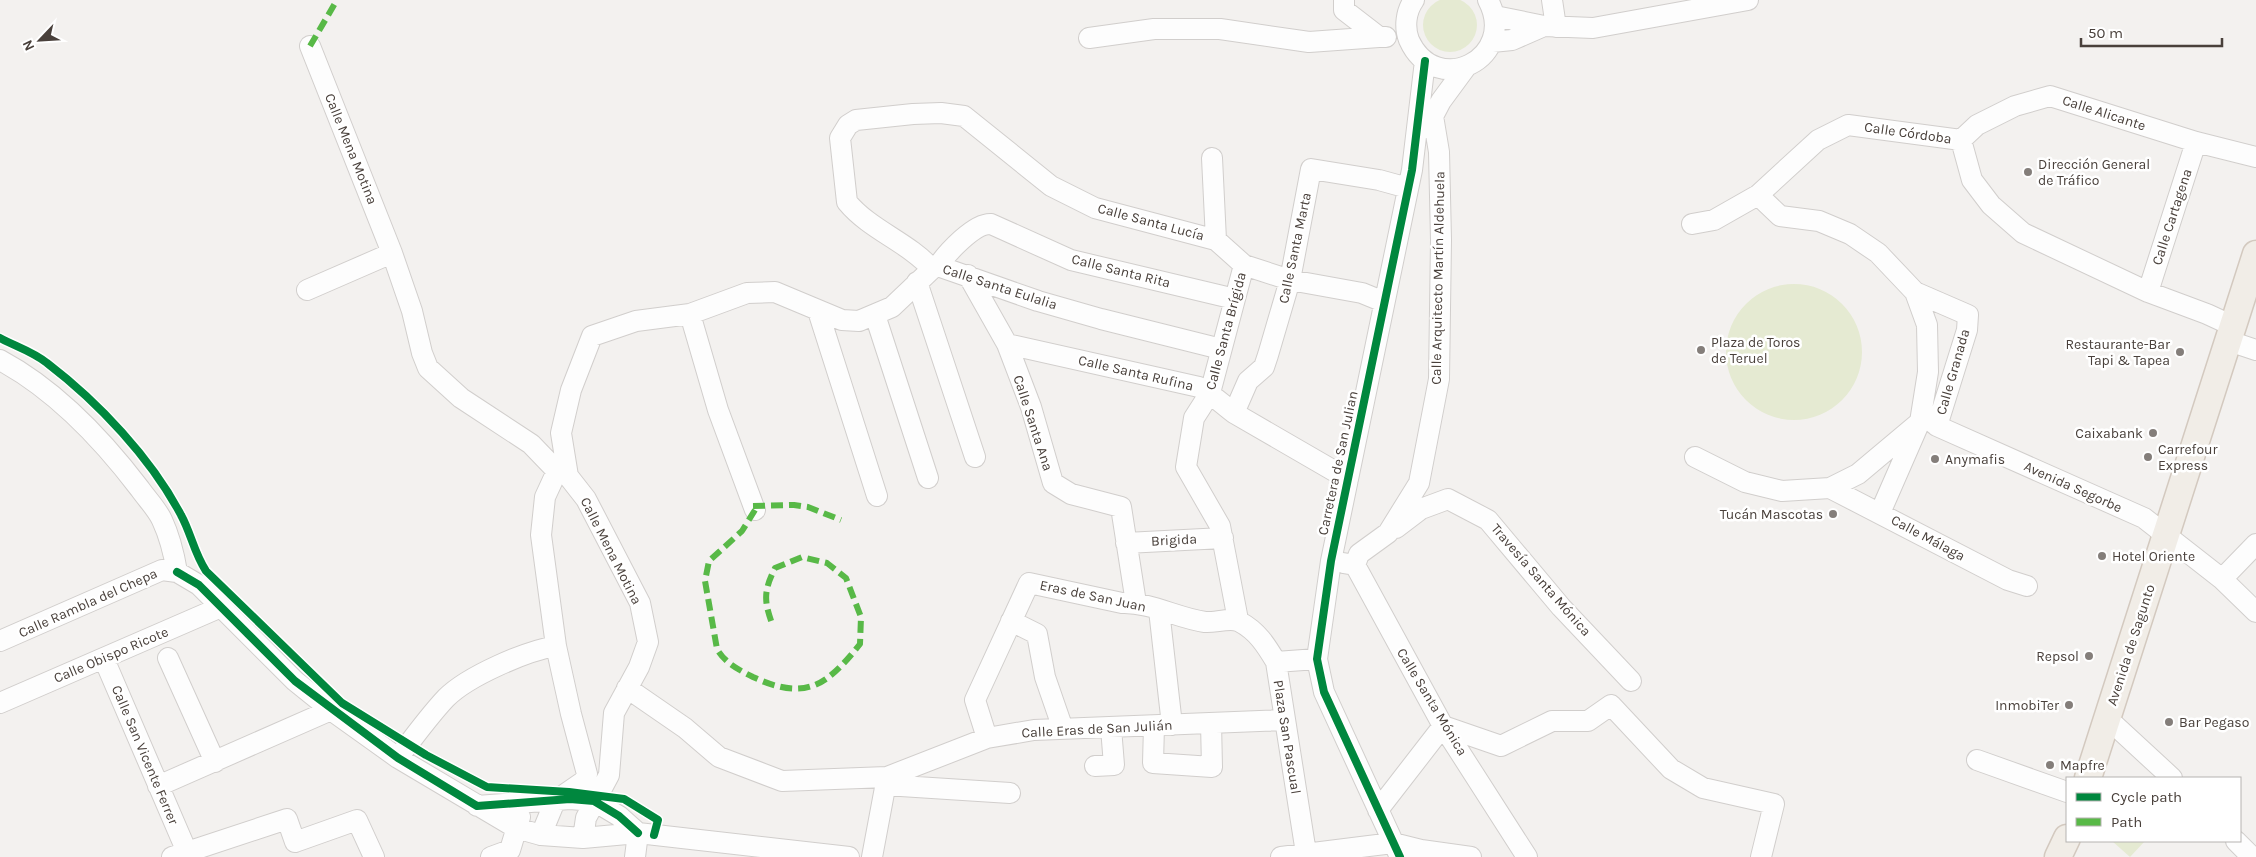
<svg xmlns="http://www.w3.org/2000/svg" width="2256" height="857" font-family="Karla,sans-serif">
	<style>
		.green { fill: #e5ead2 }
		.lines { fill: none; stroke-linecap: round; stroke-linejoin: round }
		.minor-casing { stroke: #d1cecc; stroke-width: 22 }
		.major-casing { stroke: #d3c9bf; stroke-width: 29 }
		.minor { stroke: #fdfdfd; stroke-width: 20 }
		.major { stroke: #f1ede7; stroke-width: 26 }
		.quiet { stroke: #58b947; stroke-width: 6; stroke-dasharray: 12 6; stroke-linecap: butt }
		.cycleway-casing { stroke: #fff; stroke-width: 11 }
		.cycleway { stroke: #00873e; stroke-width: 8 }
		.poi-dot { fill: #847e7a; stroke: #fff; stroke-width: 2 }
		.labels { text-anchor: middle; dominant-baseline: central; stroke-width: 5; stroke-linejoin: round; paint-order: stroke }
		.street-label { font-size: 14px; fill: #49403b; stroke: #fff }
		.poi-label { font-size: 14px; fill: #49403b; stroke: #fff; text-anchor: start }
	</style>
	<rect width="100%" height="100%" fill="#f3f1ef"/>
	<path class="green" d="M1423 25a27 27 0 1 1 54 0a27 27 0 1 1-54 0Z
		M1726 352a68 68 0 1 1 136 0a68 68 0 1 1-136 0Z
		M 2112,841 L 2145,841 L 2130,857 Z"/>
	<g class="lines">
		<g class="minor-casing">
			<path id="minor" d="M 1344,0 L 1344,10 L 1379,37 L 1386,37
				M 1414,0 C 1406,11 1404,27 1409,40 C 1436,100 1519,58 1488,0
				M 1552,0 L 1556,27
				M 1495,16 L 1544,26 L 1593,28 L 1748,0
				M 1089,38 L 1154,29 L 1220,29 L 1309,42 L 1379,37
				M 1492,42 L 1512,40 L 1544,26
				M 310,46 L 392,253 L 412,311 L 422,353 L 428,368 L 461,398 L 531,444 L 557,471
				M 1427,128 L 1441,101 L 1466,67
				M 1961,140 L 1972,180 L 1991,205 L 2023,233 L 2148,292 L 2207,314 L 2233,326
				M 1961,140 L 1977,125 L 2015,106 L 2050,96 L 2196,142 L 2256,157
				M 1212,158 L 1216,240 L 1244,265 L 1210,393 L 1194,418 L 1186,467 L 1220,526 L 1238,620
				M 1692,224 L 1714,220 L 1758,195 L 1818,140 L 1848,125 L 1961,140
				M 1244,265 L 1290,280 L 1362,293 L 1384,302
				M 938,266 C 947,253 974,223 991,224 L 1071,260 L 1235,299
				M 932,269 C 908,242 870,230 847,202 L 840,138 L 848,125 L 856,120 L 913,114 L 941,113 L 964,116 L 1051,186 L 1095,208 L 1216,240
				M 968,275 L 1007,344 L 1031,407 L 1053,483 L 1071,494 L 1121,507 L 1136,603
				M 917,282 L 975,457
				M 307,290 L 392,253
				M 1915,292 L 1968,315 L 1967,330 L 1937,426
				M 2148,292 L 2196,142
				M 818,311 L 877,496
				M 690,314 L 718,410 L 755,510
				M 875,315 L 928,478
				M 2229,341 L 2256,350
				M 1007,344 L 1199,387 C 1212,394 1222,404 1234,413 L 1348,479
				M 0,360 C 56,390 102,439 140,489 C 147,499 157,509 162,520 C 170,537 174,554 177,572
				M 1234,413 L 1248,381 L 1264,367 L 1268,355 L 1290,280 L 1311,169 L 1379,180 L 1408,188
				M 1923,415 L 1937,426 L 2144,518 L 2222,579 L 2256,612
				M 1695,457 L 1745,482 L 1782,491 L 1830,488 L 1858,474 L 1920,422 L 1928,372 L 1927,325 L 1915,292 L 1878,253 L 1850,234 L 1819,221 L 1780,216 L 1758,195
				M 568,476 L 561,433 L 571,390 L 592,336 L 636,321 L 690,314 L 747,293 L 775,292 L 842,320 L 859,321 L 892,307 L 932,269 L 938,266 L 1038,301 L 1101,319 L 1221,349
				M 1830,488 L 2008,580 L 2027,586
				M 1880,513 L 1918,426
				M 1396,528 L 1421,509 L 1448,499 L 1488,520 L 1561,607 L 1631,681
				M 1126,543 L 1223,538
				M 1343,563 L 1355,565 L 1443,726 L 1527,857
				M 1355,565 L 1359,554 L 1388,533 L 1419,483 L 1439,379 L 1441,240 L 1439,152 L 1433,116
				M 2222,579 L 2256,544
				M 1159,610 L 1172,725
				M 1011,621 L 1037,634 L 1045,677 L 1063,729
				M 0,641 L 162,570 L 177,572 L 199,585 L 295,681 L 331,710 L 398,758 L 516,828 L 541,835 L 583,838 L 638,833 L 849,857
				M 168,658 L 215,762
				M 104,659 L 187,852
				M 1276,662 L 1317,659
				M 627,688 L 685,728 L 719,757 L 782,781 L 887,777
				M 0,703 L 221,607
				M 2107,718 L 2172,778
				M 1154,726 L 1153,763 L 1212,767 L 1211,723
				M 987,738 L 975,700 L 1029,583 L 1122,603 C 1150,602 1177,618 1205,622 C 1215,623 1231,617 1240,622 C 1257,631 1266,645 1276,662 L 1306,853
				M 398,758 C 413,738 429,716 446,698 C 468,676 526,651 556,646
				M 1977,760 L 2067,792
				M 1095,766 L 1114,765 L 1111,728
				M 885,785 L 1010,793
				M 158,786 L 331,710
				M 477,806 L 570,799 L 594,801 L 619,816 L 638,833
				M 1378,810 L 1443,726 L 1501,746 L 1552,721 L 1588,721 L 1611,705 L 1671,769 L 1703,788 L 1774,804 L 1761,857
				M 541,835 L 555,801 L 584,781 L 587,774 L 571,714 L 556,646 L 541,535 L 545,497 L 557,471 L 568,476 L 586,499 L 640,603 L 648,642 L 639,667 L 614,713 L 609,775 L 586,818 L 583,838
				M 2236,841 L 2252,857
				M 172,857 L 287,819 L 295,842 L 357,820 L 374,857
				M 491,857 L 510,850 L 520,817
				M 635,857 L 638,833
				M 872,857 L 887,777 L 987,738 L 1034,730 L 1285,720
				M 1281,857 L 1393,843 L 1421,850 L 1471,857
				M 1400,857 L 1324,692 L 1317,659 L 1331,561 L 1412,170 L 1425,61"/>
		</g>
		<g class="major-casing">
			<path id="major" d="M 2088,778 L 2256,254
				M 2058,857 L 2067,838"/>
		</g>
		<use href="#minor" class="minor"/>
		<use href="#major" class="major"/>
		<path class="quiet" d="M 310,46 L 337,0
			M 753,506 L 794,505 L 808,507 L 841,520
			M 755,510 L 742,531 L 709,561 L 705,581 L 717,649 C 725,663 739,670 753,677 C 805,701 826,687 860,644 L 861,617 L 846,578 L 827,563 L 802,557 L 775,568 C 763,592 764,602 773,626"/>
		<g class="cycleway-casing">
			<path id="cycleway" d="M 0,338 C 15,346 34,352 47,363 C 98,402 151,458 181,515 C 191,533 194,553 206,571 L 342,703 L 426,755 L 487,787 L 569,792 L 624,799 L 658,820 L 654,835
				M 177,572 L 199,585 L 295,681 L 398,758 L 477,806 L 570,799 L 594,801 L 619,816 L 638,833
				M 1400,857 L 1324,692 L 1317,659 L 1331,561 L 1412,170 L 1425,61"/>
		</g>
		<use href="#cycleway" class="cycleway"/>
	</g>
	<g class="poi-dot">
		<circle cx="2028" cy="172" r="5"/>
		<circle cx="1701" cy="350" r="5"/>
		<circle cx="2180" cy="352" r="5"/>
		<circle cx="2153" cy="433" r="5"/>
		<circle cx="2148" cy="457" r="5"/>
		<circle cx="1935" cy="459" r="5"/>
		<circle cx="1833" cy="514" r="5"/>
		<circle cx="2102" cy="556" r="5"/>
		<circle cx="2089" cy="656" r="5"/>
		<circle cx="2069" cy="705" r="5"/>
		<circle cx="2169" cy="722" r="5"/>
		<circle cx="2050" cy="765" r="5"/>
	</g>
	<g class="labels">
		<g class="street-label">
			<text transform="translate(2104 113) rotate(18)">Calle Alicante</text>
			<text transform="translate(1908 133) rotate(8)">Calle Córdoba</text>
			<text transform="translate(351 149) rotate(68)">Calle Mena Motina</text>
			<text transform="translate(2172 217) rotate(-72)">Calle Cartagena</text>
			<text transform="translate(1151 222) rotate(15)">Calle Santa Lucía</text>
			<text transform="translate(1295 248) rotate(-78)">Calle Santa Marta</text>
			<text transform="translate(1121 271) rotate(14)">Calle Santa Rita</text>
			<text transform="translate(1438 278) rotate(-89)">Calle Arquitecto Martín Aldehuela</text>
			<text transform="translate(1000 287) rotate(18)">Calle Santa Eulalia</text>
			<text transform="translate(1226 331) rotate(-75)">Calle Santa Brígida</text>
			<text transform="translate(1953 372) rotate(-74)">Calle Granada</text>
			<text transform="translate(1136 373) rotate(13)">Calle Santa Rufina</text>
			<text transform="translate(1033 423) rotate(72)">Calle Santa Ana</text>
			<text transform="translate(1338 463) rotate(-78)">Carretera de San Julian</text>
			<text transform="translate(2073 487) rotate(24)">Avenida Segorbe</text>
			<text transform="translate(1928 538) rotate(28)">Calle Málaga</text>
			<text transform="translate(1174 540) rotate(-3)">Brigida</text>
			<text transform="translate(611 551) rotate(63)">Calle Mena Motina</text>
			<text transform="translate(1541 580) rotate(49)">Travesía Santa Mónica</text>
			<text transform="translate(1093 596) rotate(12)">Eras de San Juan</text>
			<text transform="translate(88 603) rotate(-24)">Calle Rambla del Chepa</text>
			<text transform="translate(2131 645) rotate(-72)">Avenida de Sagunto</text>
			<text transform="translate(111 655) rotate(-23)">Calle Obispo Ricote</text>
			<text transform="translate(1432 702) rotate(59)">Calle Santa Mónica</text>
			<text transform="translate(1097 729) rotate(-3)">Calle Eras de San Julián</text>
			<text transform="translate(1287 737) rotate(81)">Plaza San Pascual</text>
			<text transform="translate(145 755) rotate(67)">Calle San Vicente Ferrer</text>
		</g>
		<g class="poi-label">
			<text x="2038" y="164">Dirección General<tspan x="2038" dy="16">de Tráfico</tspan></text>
			<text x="1711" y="342">Plaza de Toros<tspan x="1711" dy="16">de Teruel</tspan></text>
			<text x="2170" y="344" text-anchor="end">Restaurante-Bar<tspan x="2170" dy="16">Tapi &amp; Tapea</tspan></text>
			<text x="2143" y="433" text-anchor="end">Caixabank</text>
			<text x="2158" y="449">Carrefour<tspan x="2158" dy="16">Express</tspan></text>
			<text x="1945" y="459">Anymafis</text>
			<text x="1823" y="514" text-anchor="end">Tucán Mascotas</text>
			<text x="2112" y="556">Hotel Oriente</text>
			<text x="2079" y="656" text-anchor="end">Repsol</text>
			<text x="2059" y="705" text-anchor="end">InmobiTer</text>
			<text x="2179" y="722">Bar Pegaso</text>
			<text x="2060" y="765">Mapfre</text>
		</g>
	</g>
	<rect x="2066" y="777" width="175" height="65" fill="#ffffff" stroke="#b6b3b1"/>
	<rect x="2076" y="793" width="25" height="8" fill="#00873e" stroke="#b6b3b1"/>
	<text x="2111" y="802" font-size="15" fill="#49403b">Cycle path</text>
	<rect x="2076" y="818" width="25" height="8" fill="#58b947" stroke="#b6b3b1"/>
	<text x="2111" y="827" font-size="15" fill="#49403b">Path</text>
	<g transform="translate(40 40) rotate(245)" stroke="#ffffff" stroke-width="4" paint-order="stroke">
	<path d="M0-4L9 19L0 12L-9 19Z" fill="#49403b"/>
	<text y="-8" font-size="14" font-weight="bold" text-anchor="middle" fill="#49403b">N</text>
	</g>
	<path d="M2081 38v8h141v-8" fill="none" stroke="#49403b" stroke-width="2.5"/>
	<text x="2088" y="38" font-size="15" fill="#49403b" stroke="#ffffff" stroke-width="4" paint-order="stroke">50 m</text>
</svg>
